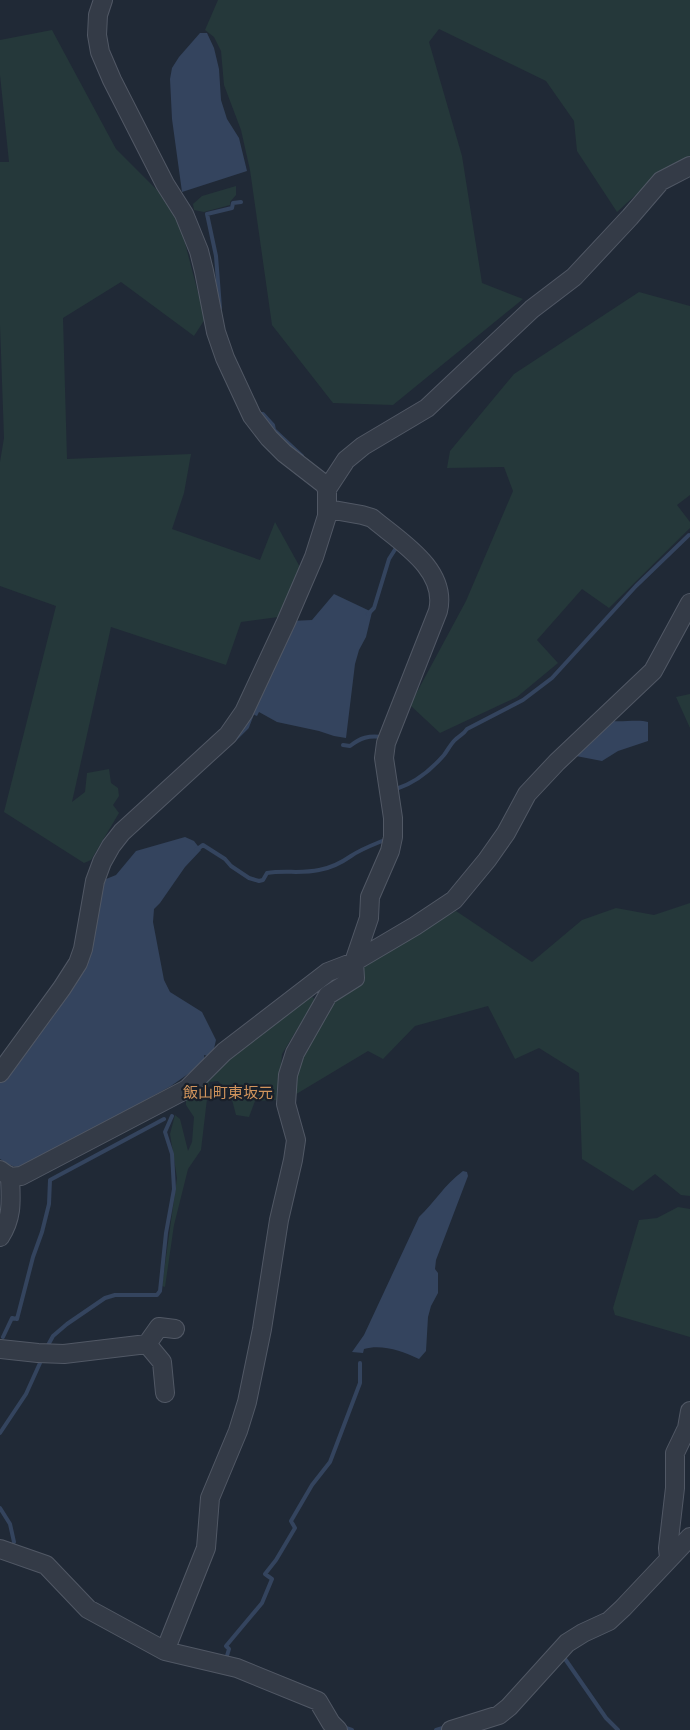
<svg xmlns="http://www.w3.org/2000/svg" width="690" height="1730" font-family="Inter,'Noto Sans JP',sans-serif">
	<style>
		.green { fill: #25383a }
		.water { fill: #34445e }
		.lines { fill: none; stroke-linecap: round; stroke-linejoin: round }
		.stream { stroke: #34445e; stroke-width: 4 }
		.minor-casing { stroke: #515865; stroke-width: 20 }
		.minor { stroke: #343b47; stroke-width: 18 }
		.labels { text-anchor: middle; dominant-baseline: central; stroke-width: 4.5; stroke-linejoin: round; paint-order: stroke }
		.quarter-label { font-size: 15px; fill: #d1945c; stroke: #19202b }
	</style>
	<rect width="100%" height="100%" fill="#202936"/>
	<path class="green" d="M 218,0 L 690,0 L 690,158 L 664,169 L 617,212 L 577,151 L 574,121 L 546,81 L 439,29 L 429,42 L 462,156 L 482,283 L 523,299 L 393,405 L 333,403 L 272,325 L 250,170 L 241,130 L 224,85 L 221,51 L 214,37 L 205,30 Z
		M 52,30 L 116,149 L 176,209 L 205,319 L 194,336 L 121,282 L 63,318 L 67,459 L 191,454 L 184,493 L 172,529 L 260,560 L 275,522 L 306,578 L 293,615 L 241,622 L 226,665 L 111,627 L 72,802 L 85,792 L 87,773 L 109,769 L 111,783 L 118,788 L 119,796 L 113,805 L 119,813 L 91,860 L 84,863 L 4,812 L 56,606 L 0,586 L 0,462 L 4,438 L 0,325 L 0,162 L 9,162 L 0,75 L 0,40 Z
		M 236,186 L 236,195 L 230,202 L 230,205 L 204,212 L 194,210 L 193,204 L 202,196 Z
		M 639,292 L 690,306 L 690,495 L 677,505 L 690,522 L 690,528 L 609,608 L 582,589 L 537,640 L 558,663 L 517,697 L 440,733 L 410,705 L 466,601 L 513,491 L 504,467 L 447,468 L 450,451 L 514,374 Z
		M 690,694 L 690,728 L 676,697 Z
		M 690,903 L 690,1196 L 681,1195 L 655,1174 L 633,1191 L 582,1159 L 579,1073 L 539,1048 L 515,1059 L 488,1006 L 415,1026 L 383,1059 L 368,1051 L 293,1096 L 302,1055 L 335,998 L 359,965 L 456,911 L 532,962 L 582,920 L 616,908 L 654,915 Z
		M 310,994 L 315,1000 L 282,1054 L 278,1100 L 255,1101 L 249,1117 L 236,1115 L 231,1096 L 218,1081 L 209,1082 L 201,1150 L 188,1169 L 174,1225 L 165,1287 L 162,1286 L 177,1178 L 170,1134 L 175,1115 L 180,1119 L 188,1151 L 192,1142 L 194,1117 L 186,1105 L 186,1097 L 236,1050 Z
		M 678,1207 L 690,1209 L 690,1337 L 615,1315 L 613,1308 L 639,1220 L 657,1218 Z"/>
	<path class="water" d="M 200,33 L 207,33 L 214,48 L 219,69 L 221,100 L 227,119 L 239,138 L 247,171 L 182,192 L 172,119 L 170,79 L 172,68 L 179,57 Z
		M 334,594 L 372,612 L 366,637 L 359,650 L 355,664 L 346,738 L 334,736 L 319,731 L 277,722 L 259,712 L 257,716 L 250,713 L 291,621 L 312,620 Z
		M 613,721 C 623,722 640,719 648,722 L 648,741 L 618,751 L 602,761 L 576,756 Z
		M 185,837 L 194,841 L 201,850 L 185,867 L 160,903 L 154,909 L 153,922 L 164,980 L 170,992 L 202,1012 L 216,1040 L 212,1057 L 204,1055 L 205,1062 L 171,1086 L 28,1165 C 16,1170 10,1165 0,1159 L 0,1082 L 67,990 L 101,881 L 116,875 L 136,851 Z
		M 463,1171 L 467,1172 L 468,1176 L 436,1260 L 435,1269 L 438,1273 L 438,1293 L 431,1306 L 428,1317 L 426,1351 L 419,1359 C 402,1351 382,1344 364,1349 L 363,1353 L 352,1352 L 364,1335 L 419,1217 C 434,1203 445,1184 463,1171 Z"/>
	<g class="lines">
		<path class="stream" d="M 220,308 L 216,256 L 207,214 L 232,208 L 233,203 L 241,202
			M 256,414 L 263,414 L 273,425 L 274,430 L 302,456
			M 368,614 L 374,608 L 389,559 L 396,548
			M 235,739 L 247,727 L 252,714
			M 343,745 L 350,746 C 360,738 369,735 382,737 L 382,738
			M 396,789 C 415,783 431,770 444,755 C 448,750 451,743 456,739 C 460,735 463,735 467,729 L 523,700 L 552,678 L 636,586 L 689,535
			M 196,850 L 203,845 L 225,859 L 231,866 L 249,878 L 259,881 L 263,880 L 267,873 C 284,870 302,874 319,870 C 331,868 341,863 351,856 C 361,849 375,844 387,839
			M 3,1337 L 12,1318 L 17,1319 L 33,1257 L 42,1232 L 49,1204 L 50,1180 L 164,1119
			M 47,1347 L 53,1336 L 67,1324 L 105,1298 L 115,1295 L 157,1295 L 160,1291 L 166,1233 L 174,1189 L 172,1154 L 165,1132 L 172,1116
			M 0,1433 L 26,1394 L 40,1363
			M 0,1508 L 10,1524 L 14,1542
			M 563,1656 L 606,1718 L 618,1730
			M 227,1660 L 226,1659 L 229,1649 L 226,1646 L 262,1603 L 272,1579 L 265,1574 L 276,1560 L 295,1528 L 291,1521 L 312,1485 L 330,1462 L 360,1383 L 360,1363
			M 343,1727 L 352,1730
			M 436,1730 L 446,1727"/>
		<g class="minor-casing">
			<path id="minor" d="M 327,489 L 346,460 L 363,446 L 427,408 L 532,309 L 574,277 L 630,217 L 661,181 L 690,166
				M 0,1073 L 62,988 L 78,963 L 83,949 L 95,881 L 102,862 L 111,846 L 122,832 L 228,735 L 244,712 L 286,622 L 314,557 L 327,516 L 327,489 L 324,484 L 284,453 L 269,438 L 252,416 L 225,358 L 216,332 L 204,271 L 199,251 L 184,214 L 165,184 L 112,80 L 100,52 L 97,35 L 98,15 L 103,0
				M 0,1170 L 10,1177 L 21,1176 L 187,1089 L 224,1052 L 328,972 L 354,962 L 415,926 L 454,900 L 487,860 L 506,833 L 527,794 L 557,762 L 653,671 L 690,603
				M 0,1237 C 13,1217 11,1200 10,1177
				M 147,1344 L 162,1362 L 165,1393
				M 0,1349 L 38,1353 L 64,1354 L 147,1344 L 159,1327 L 175,1329
				M 0,1549 L 46,1565 L 88,1609 L 165,1651 L 237,1668 L 318,1701 L 331,1723 L 338,1730
				M 669,1558 L 668,1548 L 675,1488 L 675,1453 L 687,1428 L 690,1411
				M 165,1651 L 206,1548 L 210,1498 L 238,1431 L 247,1402 L 262,1329 L 279,1220 L 293,1160 L 296,1140 L 286,1104 L 288,1075 L 295,1053 L 328,995 L 355,978 L 354,962 L 369,918 L 370,897 L 390,851 L 393,837 L 393,818 L 384,758 L 386,743 L 438,611 C 448,569 399,541 372,518 L 362,515 L 328,509
				M 451,1730 L 499,1715 L 509,1707 L 567,1643 L 583,1633 L 609,1621 L 623,1608 L 690,1537"/>
		</g>
		<use href="#minor" class="minor"/>
	</g>
	<g class="labels">
		<g class="quarter-label">
			<text x="228" y="1092">飯山町東坂元</text>
		</g>
	</g>
</svg>
